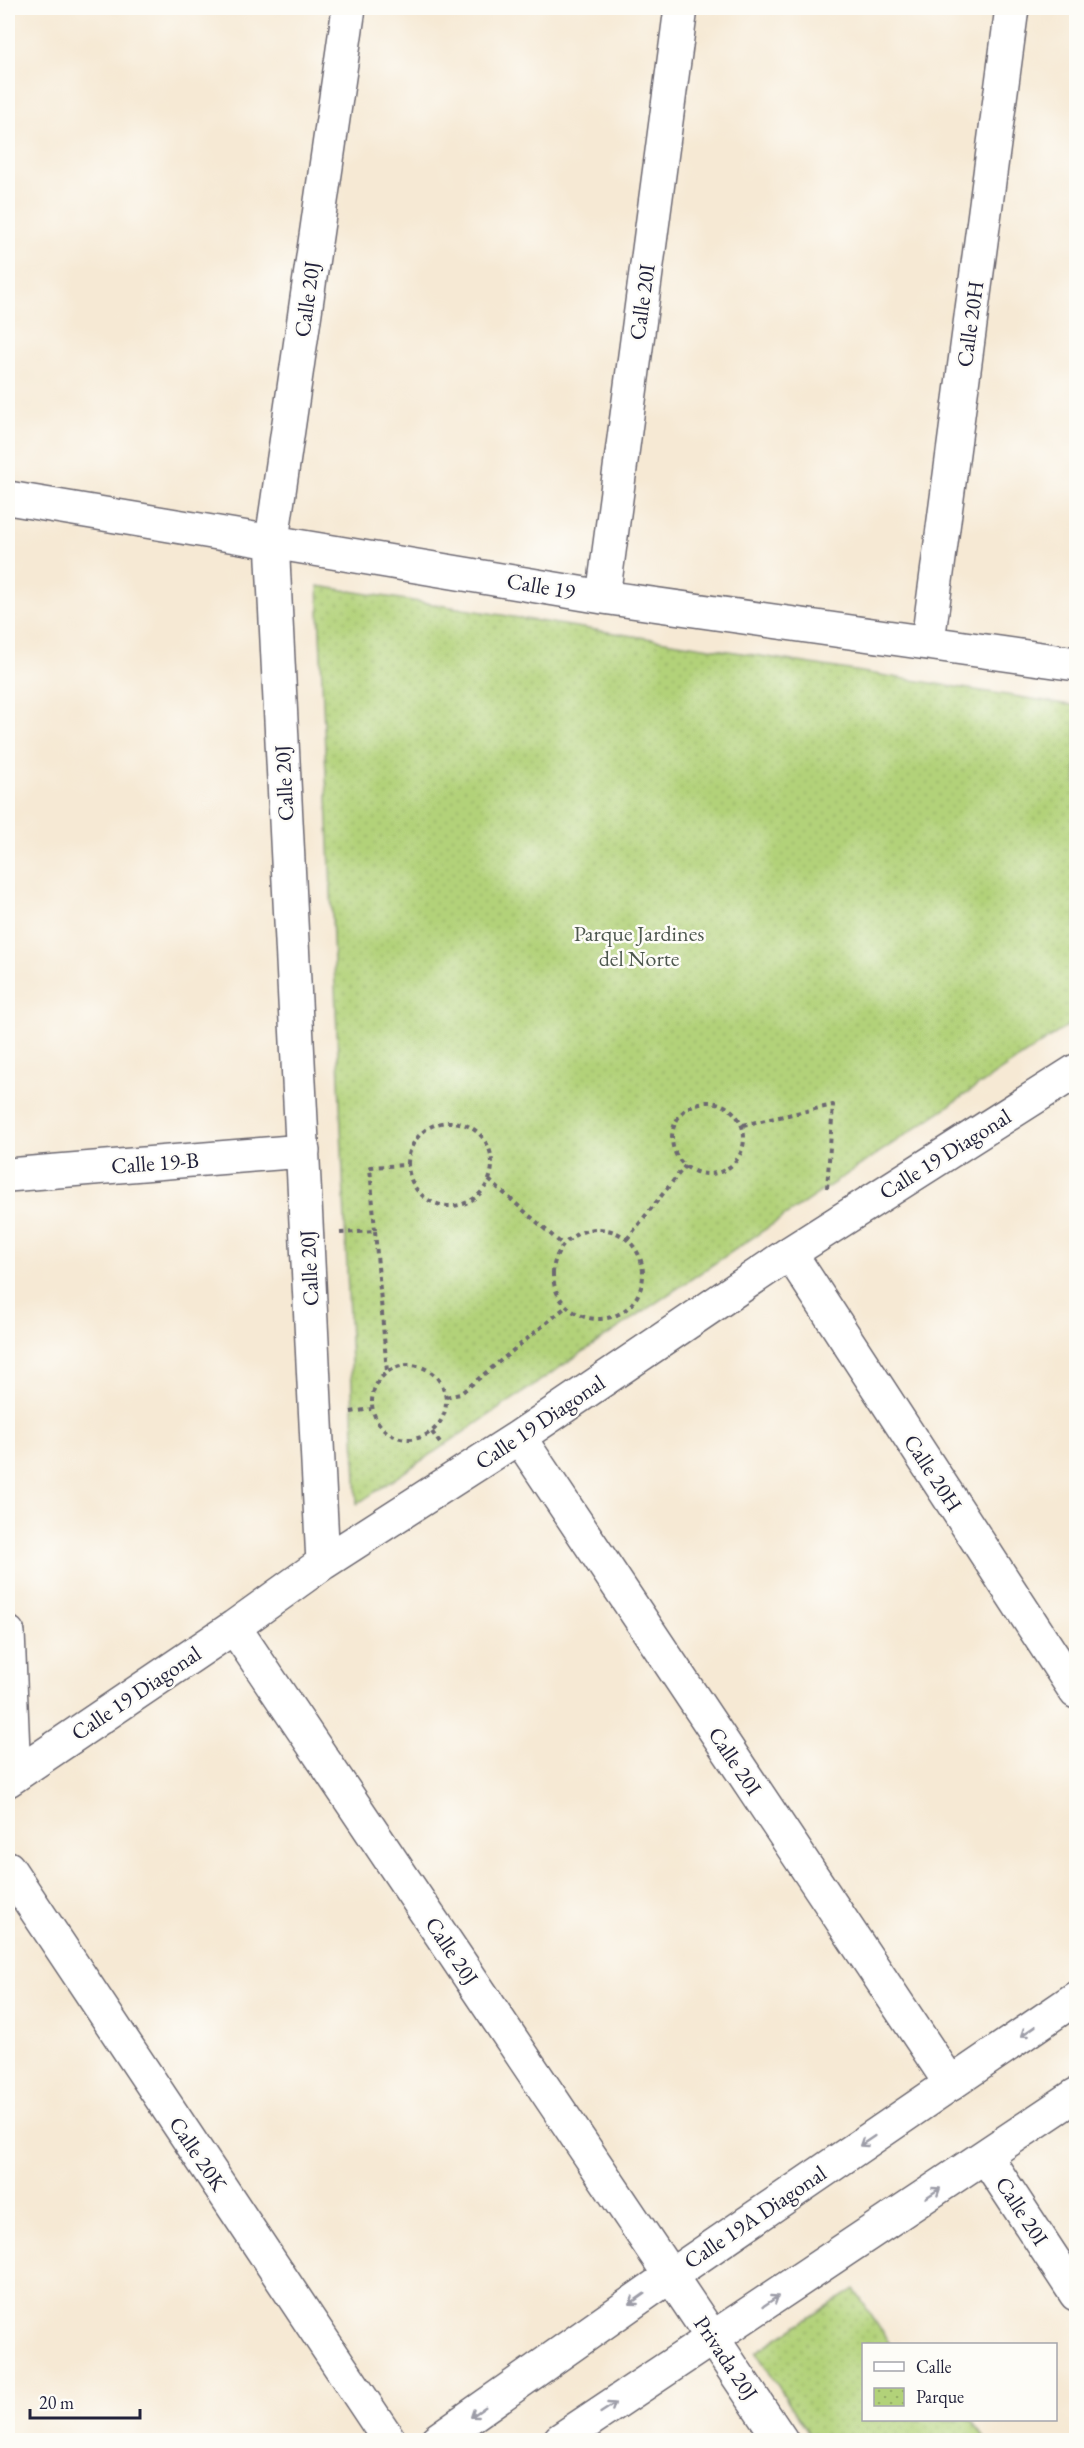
<svg xmlns="http://www.w3.org/2000/svg" width="1084" height="2448" font-family="'EB Garamond',serif">
	<style>
		.park { fill: url(#park-dots); stroke: #6a7a5a; stroke-width: 1.5 }
		.lines { fill: none; stroke-linecap: round; stroke-linejoin: round }
		.street-casing { stroke: #6c6871; stroke-width: 36 }
		.secondary-casing { stroke: #6c6871; stroke-width: 36 }
		.path { stroke: #6c6871; stroke-width: 4; stroke-dasharray: 4.5 4.5; stroke-linecap: butt }
		.street { stroke: #fff; stroke-width: 33 }
		.secondary { stroke: #fff; stroke-width: 33 }
		.oneway { stroke: #9c9ca7 }
		.labels { text-anchor: middle; dominant-baseline: central; stroke-width: 5; stroke-linejoin: round; paint-order: stroke }
		.street-label { font-size: 22px; fill: #22223b; stroke: #fdfcf7 }
		.park-label { font-size: 22px; fill: #4d574e; stroke: #fdfcf7 }
	</style>
	<defs>
		<pattern id="park-dots" width="8" height="8" patternUnits="userSpaceOnUse" patternTransform="scale(1.5)"><rect width="8" height="8" fill="#b2d279"/><path d="M2 2h.1M6 6h.1" fill="none" stroke="#99b46a" stroke-width="1.8" stroke-linecap="round"/></pattern>
	</defs>
	<rect width="100%" height="100%" fill="#fdfcf7"/>
	<filter id="ink" filterUnits="userSpaceOnUse"><feTurbulence type="fractalNoise" baseFrequency=".0167" numOctaves="2"/><feDisplacementMap in="SourceGraphic" scale="12" xChannelSelector="R" yChannelSelector="G"/><feConvolveMatrix kernelMatrix="1 2 1 2 8 2 1 2 1" color-interpolation-filters="sRGB"/></filter>
	<filter id="wash" filterUnits="userSpaceOnUse"><feTurbulence type="fractalNoise" baseFrequency=".008" numOctaves="4" result="noise"/><feDisplacementMap in="SourceGraphic" scale="24" xChannelSelector="R" yChannelSelector="G"/><feGaussianBlur stdDeviation="1.35" result="paint"/><feColorMatrix in="noise" values="0 0 0 0 0 0 0 0 0 0 0 0 0 0 0 0 0 1.4 0 .05"/><feComposite in="paint" operator="in"/></filter>
	<g filter="url(#wash)">
		<rect width="100%" height="100%" fill="#f6e9d4"/>
		<path class="park" d="M 318,586 L 1076,706 L 1076,1020 L 357,1504 Z
			M 854,2289 L 890,2344 L 864,2344 L 864,2420 L 972,2420 L 986,2440 L 813,2440 L 756,2352 Z"/>
	</g>
	<g filter="url(#ink)">
		<g class="lines">
			<g class="street-casing">
				<path id="street" d="M 8,498 L 603,597 L 1076,664
					M 603,597 L 681,8
					M 928,641 L 1012,8
					M 8,1175 L 303,1151
					M 790,1253 L 1076,1692
					M 519,1437 L 951,2084
					M 323,1563 L 272,540 L 349,8
					M 234,1627 L 781,2440
					M 8,1633 L 14,1776
					M 8,1780 L 234,1627 L 323,1563 L 519,1437 L 790,1253 L 1076,1071
					M 8,1868 L 389,2440
					M 986,2157 L 1076,2294"/>
			</g>
			<g class="secondary-casing">
				<path id="secondary" d="M 437,2440 L 670,2276 L 1076,1998
					M 560,2440 L 1076,2095"/>
			</g>
			<path class="path" d="M672 1138a36 36 0 1 1 72 0a36 36 0 1 1-72 0Z
				M408 1164a42 42 0 1 1 84 0a42 42 0 1 1-84 0Z
				M 743,1125 L 833,1105 L 827,1188
				M 489,1180 L 563,1245
				M553 1274a45 45 0 1 1 90 0a45 45 0 1 1-90 0Z
				M 375,1231 L 387,1372
				M 340,1233 L 375,1231 L 370,1167 L 408,1165
				M 627,1239 L 685,1166
				M372 1402a37 37 0 1 1 74 0a37 37 0 1 1-74 0Z
				M 446,1397 L 460,1394 L 567,1306
				M 351,1412 L 371,1409
				M 432,1432 L 442,1446"/>
			<use href="#street" class="street"/>
			<use href="#secondary" class="secondary"/>
		</g>
		<defs><path id="oneway-shaft" d="M-6 0H5M1.5-3L5.5 0L1.5 3" fill="none" stroke-width="1.6" stroke-linecap="round" stroke-linejoin="round" transform="scale(1.5)"/></defs>
		<g class="oneway">
			<use href="#oneway-shaft" transform="translate(1028 2031) rotate(146)"/>
			<use href="#oneway-shaft" transform="translate(867 2141) rotate(146)"/>
			<use href="#oneway-shaft" transform="translate(933 2193) rotate(-34)"/>
			<use href="#oneway-shaft" transform="translate(637 2299) rotate(145)"/>
			<use href="#oneway-shaft" transform="translate(771 2301) rotate(-34)"/>
			<use href="#oneway-shaft" transform="translate(608 2408) rotate(-33)"/>
			<use href="#oneway-shaft" transform="translate(478 2412) rotate(145)"/>
		</g>
	</g>
	<g class="labels">
		<g class="street-label">
			<text transform="translate(307 299) rotate(-82)">Calle 20J</text>
			<text transform="translate(642 302) rotate(-82)">Calle 20I</text>
			<text transform="translate(970 324) rotate(-82)">Calle 20H</text>
			<text transform="translate(541 586) rotate(10)">Calle 19</text>
			<text transform="translate(284 783) rotate(-93)">Calle 20J</text>
			<text transform="translate(945 1154) rotate(-32)">Calle 19 Diagonal</text>
			<text transform="translate(155 1163) rotate(-4)">Calle 19-B</text>
			<text transform="translate(309 1268) rotate(-93)">Calle 20J</text>
			<text transform="translate(540 1422) rotate(-34)">Calle 19 Diagonal</text>
			<text transform="translate(933 1473) rotate(57)">Calle 20H</text>
			<text transform="translate(136 1693) rotate(-34)">Calle 19 Diagonal</text>
			<text transform="translate(735 1761) rotate(56)">Calle 20I</text>
			<text transform="translate(452 1951) rotate(56)">Calle 20J</text>
			<text transform="translate(198 2154) rotate(56)">Calle 20K</text>
			<text transform="translate(1022 2211) rotate(57)">Calle 20I</text>
			<text transform="translate(755 2217) rotate(-34)">Calle 19A Diagonal</text>
			<text transform="translate(726 2358) rotate(56)">Privada 20J</text>
		</g>
		<g class="park-label">
			<text x="639" y="933">Parque Jardines<tspan x="639" dy="25">del Norte</tspan></text>
		</g>
	</g>
	<rect width="1084" height="2448" fill="none" stroke="#fdfcf7" stroke-width="30"/>
	<rect x="862" y="2343" width="195" height="78" fill="#fdfcf7" stroke="#a5a5ac" stroke-width="1.5"/>
	<rect x="874" y="2362" width="30" height="9" fill="#ffffff" stroke="#a5a5ac" stroke-width="1.5"/>
	<text x="916" y="2373" font-size="18" fill="#22223b">Calle</text>
	<rect x="874" y="2388" width="30" height="18" fill="url(#park-dots)" stroke="#a5a5ac" stroke-width="1.5"/>
	<text x="916" y="2403" font-size="18" fill="#22223b">Parque</text>
	<path d="M30 2409v9h110v-9" fill="none" stroke="#22223b" stroke-width="3"/>
	<text x="39" y="2409" font-size="18" fill="#22223b" stroke="#fdfcf7" stroke-width="4.5" paint-order="stroke">20 m</text>
</svg>
